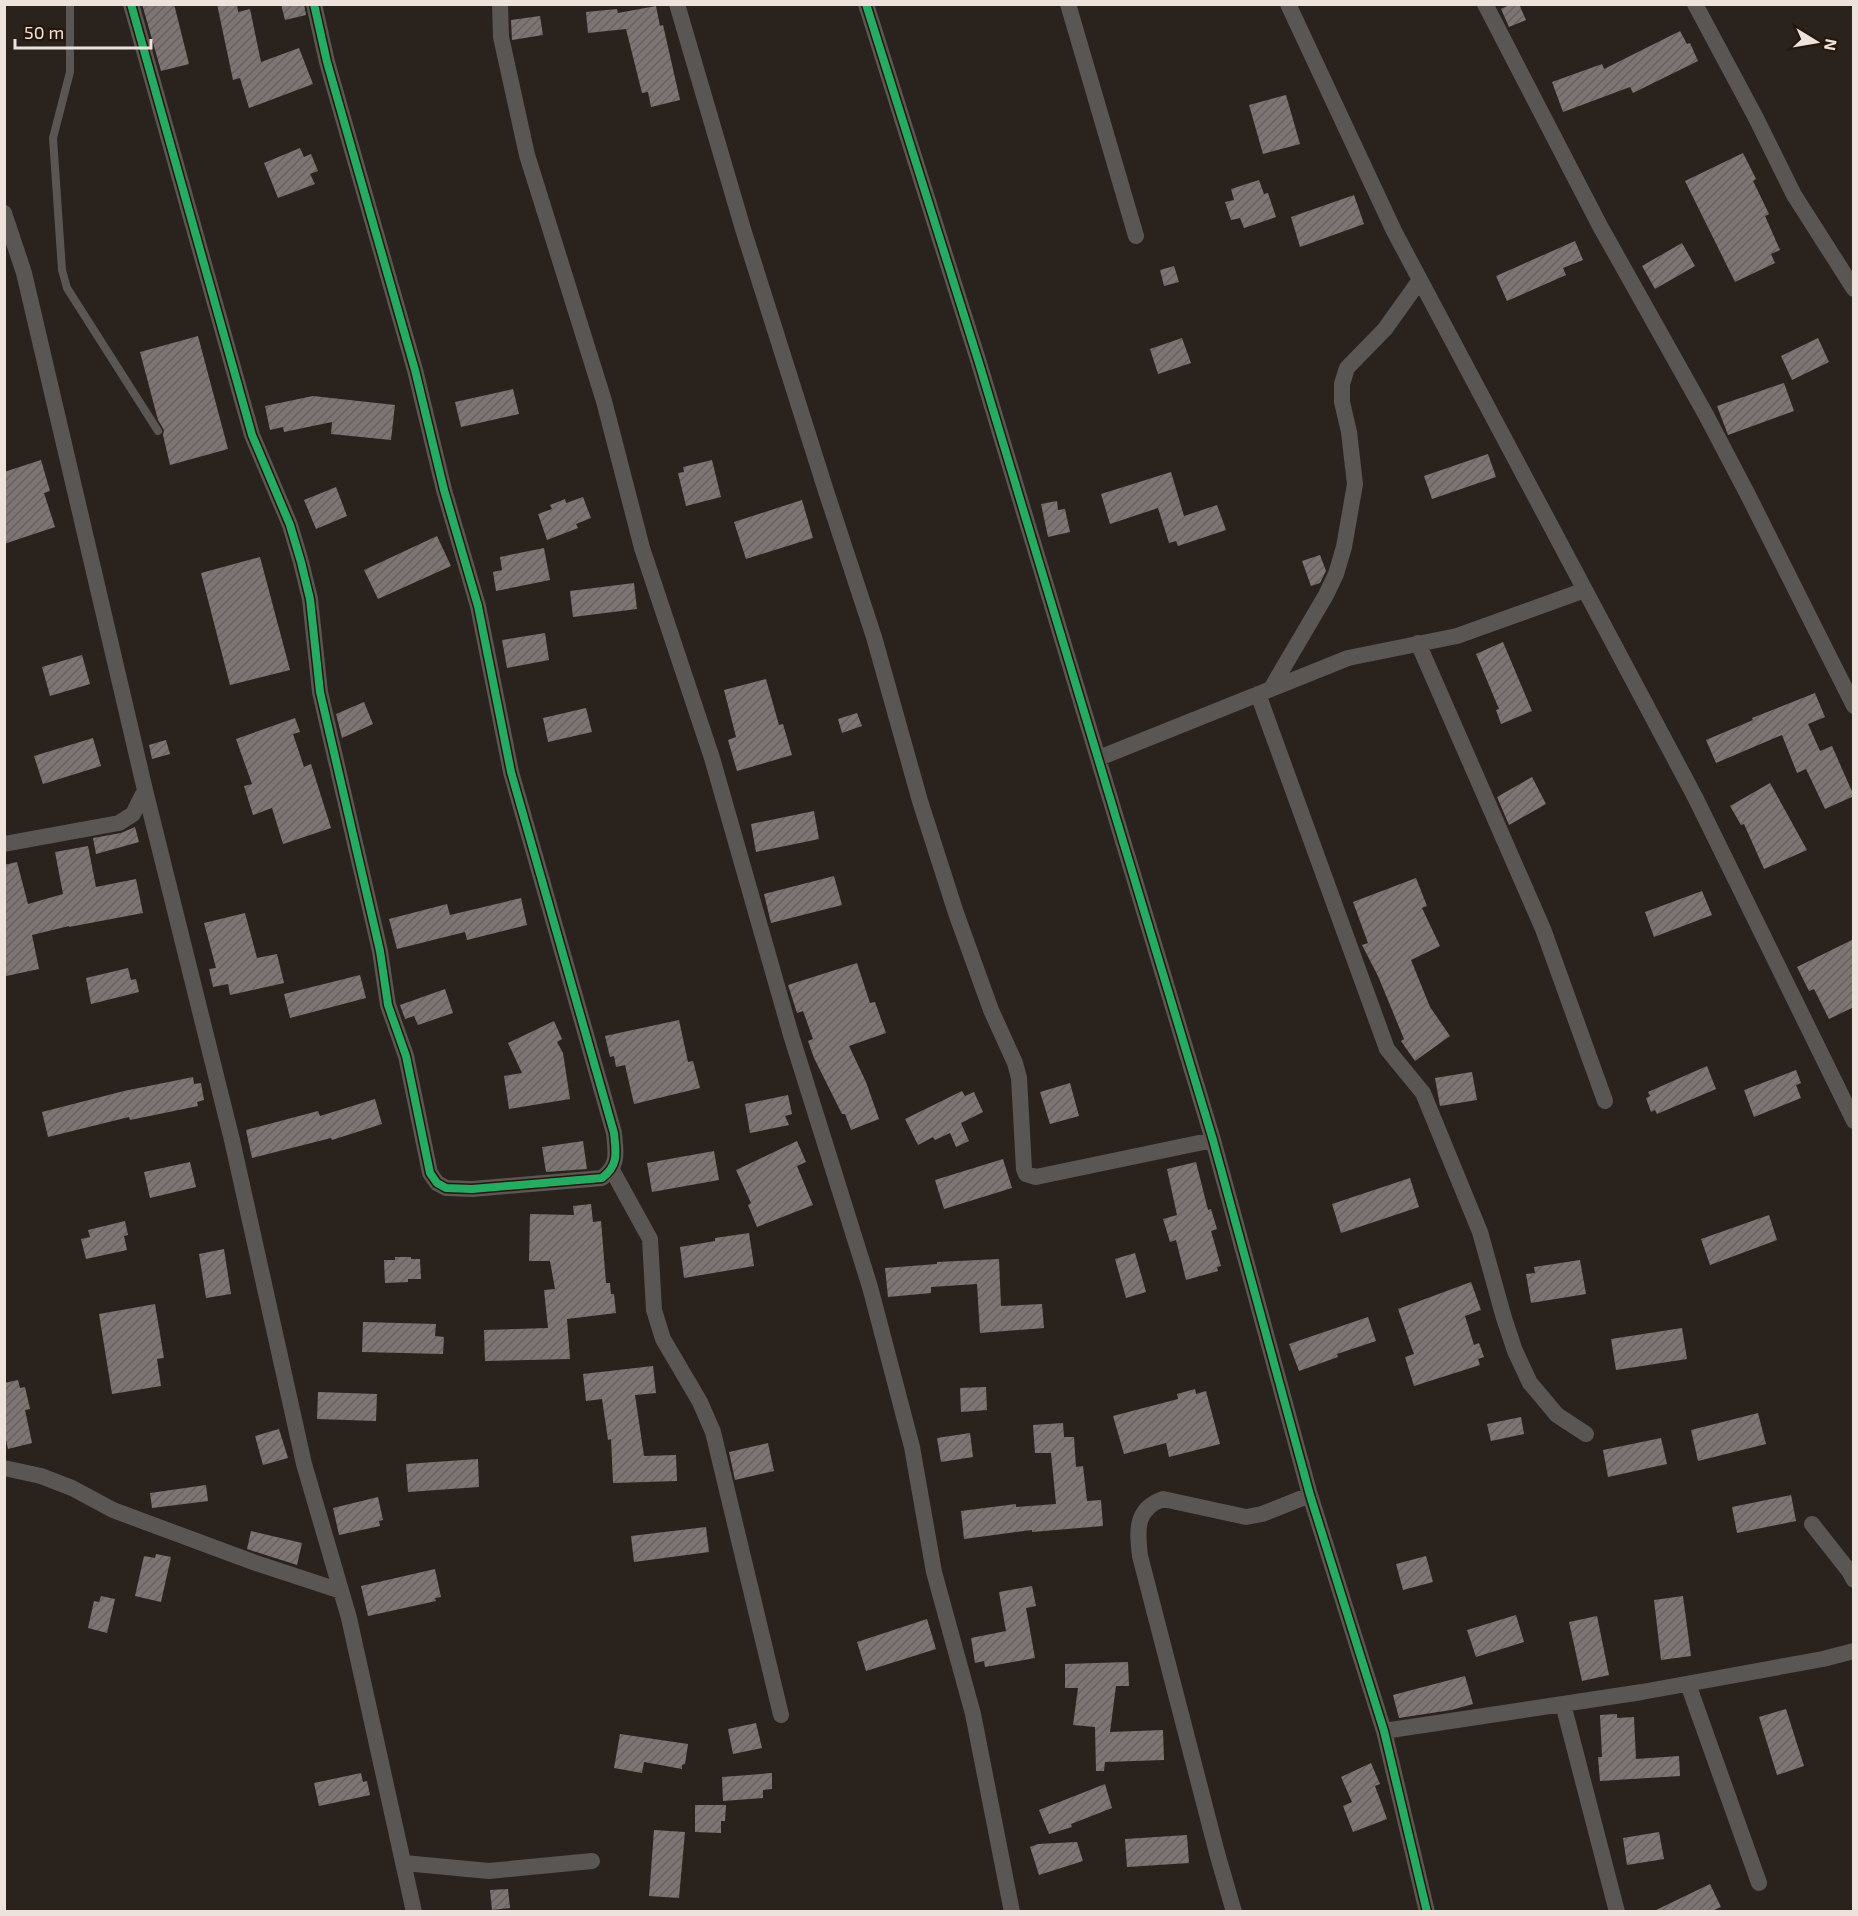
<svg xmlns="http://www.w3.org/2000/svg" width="1858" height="1916" font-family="'Exo 2',sans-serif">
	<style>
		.building { fill: url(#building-hatch) }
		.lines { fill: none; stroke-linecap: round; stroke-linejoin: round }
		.service { stroke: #595653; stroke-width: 8 }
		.minor { stroke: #595653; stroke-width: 16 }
		.cycleway-casing { stroke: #26170d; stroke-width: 11 }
		.cycleway { stroke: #26ab63; stroke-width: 8 }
	</style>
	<defs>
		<pattern id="building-hatch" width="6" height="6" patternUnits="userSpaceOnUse" patternTransform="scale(1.5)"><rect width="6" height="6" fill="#7d7574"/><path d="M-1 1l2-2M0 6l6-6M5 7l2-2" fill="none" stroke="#676160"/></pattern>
	</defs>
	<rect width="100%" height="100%" fill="#2a221d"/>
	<path class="building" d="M 142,4 L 174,4 L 189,64 L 161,71 Z
		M 217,4 L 237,4 L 238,12 L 250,9 L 261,62 L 299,48 L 313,84 L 249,108 L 240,78 L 233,80 Z
		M 281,4 L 304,4 L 306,15 L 285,20 Z
		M 1511,4 L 1519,4 L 1526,20 L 1509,27 L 1501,9 Z
		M 656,6 L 660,26 L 663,25 L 680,100 L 651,107 L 648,92 L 642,93 L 626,29 L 588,33 L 586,12 L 617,9 L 618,13 Z
		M 540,16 L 543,35 L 512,40 L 511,20 Z
		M 1680,31 L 1687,44 L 1690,43 L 1698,61 L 1633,93 L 1630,87 L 1563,112 L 1552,82 L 1602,64 L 1604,69 Z
		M 1286,95 L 1300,144 L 1263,154 L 1249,105 Z
		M 300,148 L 304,157 L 311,154 L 318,171 L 310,174 L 315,184 L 278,198 L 264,163 Z
		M 1743,153 L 1756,179 L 1753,181 L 1769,214 L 1765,216 L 1780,250 L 1771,254 L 1775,263 L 1735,282 L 1685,181 Z
		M 1259,180 L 1264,194 L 1268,193 L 1276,217 L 1244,228 L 1240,218 L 1231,220 L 1225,202 L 1234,200 L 1231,189 Z
		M 1354,195 L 1364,224 L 1300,247 L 1291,217 Z
		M 1575,241 L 1583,260 L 1563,268 L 1566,275 L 1507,301 L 1496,276 Z
		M 1682,243 L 1695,266 L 1655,289 L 1642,266 Z
		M 1174,266 L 1179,282 L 1164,286 L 1160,270 Z
		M 198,336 L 228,449 L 170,465 L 163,435 L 164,430 L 158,420 L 140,352 Z
		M 1182,338 L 1191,363 L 1158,374 L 1150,349 Z
		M 1818,338 L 1829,362 L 1792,380 L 1781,356 Z
		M 1784,383 L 1794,411 L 1728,435 L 1717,406 Z
		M 513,389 L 519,414 L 461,427 L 455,402 Z
		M 313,396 L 395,405 L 391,440 L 331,434 L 332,422 L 284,432 L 283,427 L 270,430 L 265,406 Z
		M 1488,454 L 1496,477 L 1432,499 L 1424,476 Z
		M 41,460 L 50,491 L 44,493 L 55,527 L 4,544 L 4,472 Z
		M 712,460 L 721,497 L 686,506 L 678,473 L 684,472 L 683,467 Z
		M 1171,472 L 1184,516 L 1217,505 L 1226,530 L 1178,546 L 1176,541 L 1169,543 L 1158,508 L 1110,524 L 1101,494 Z
		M 336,487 L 347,516 L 316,529 L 304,500 Z
		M 583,497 L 591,518 L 576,524 L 578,528 L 547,540 L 538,514 L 552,509 L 550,505 L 565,499 L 566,503 Z
		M 802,500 L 813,538 L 746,559 L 734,522 Z
		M 1057,501 L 1058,510 L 1065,509 L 1070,532 L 1048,537 L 1041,504 Z
		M 437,536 L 451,566 L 378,599 L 364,570 Z
		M 544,548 L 550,580 L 496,591 L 493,572 L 502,570 L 500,557 Z
		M 1320,555 L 1326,571 L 1320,583 L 1311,586 L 1302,561 Z
		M 260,557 L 290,670 L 230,685 L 201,573 Z
		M 634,583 L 637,609 L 573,617 L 570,591 Z
		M 545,633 L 549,660 L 507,668 L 502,640 Z
		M 1503,642 L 1532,711 L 1501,724 L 1496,710 L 1499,709 L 1476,654 Z
		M 82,655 L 90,684 L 50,696 L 42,667 Z
		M 766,679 L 779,725 L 783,724 L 792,755 L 737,771 L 728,740 L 736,737 L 724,690 Z
		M 1815,693 L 1825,717 L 1808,724 L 1820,751 L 1832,746 L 1854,796 L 1825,809 L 1806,769 L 1797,773 L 1782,735 L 1716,763 L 1706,740 L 1753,720 L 1752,718 Z
		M 364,702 L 373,724 L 342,738 L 336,714 Z
		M 586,708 L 592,732 L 548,742 L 543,718 Z
		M 857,713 L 862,726 L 842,733 L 838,719 Z
		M 295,718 L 300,732 L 293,734 L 304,767 L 311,764 L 331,828 L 283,844 L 272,808 L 253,815 L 244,786 L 252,784 L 236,739 Z
		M 93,738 L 101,766 L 43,784 L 34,756 Z
		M 166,740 L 170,754 L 152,759 L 149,745 Z
		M 1532,777 L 1546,804 L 1509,825 L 1497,797 Z
		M 1770,783 L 1807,850 L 1764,869 L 1744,824 L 1741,825 L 1730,806 Z
		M 814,811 L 819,839 L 756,852 L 751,824 Z
		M 135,827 L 139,842 L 96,854 L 93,838 L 121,833 Z
		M 88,846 L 96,887 L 136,879 L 143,913 L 69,927 L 69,926 L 32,935 L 39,969 L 6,976 L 4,865 L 17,862 L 28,904 L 63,894 L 55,852 Z
		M 834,876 L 842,905 L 771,923 L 764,894 Z
		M 1416,878 L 1427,906 L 1422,908 L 1440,946 L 1411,960 L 1430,1007 L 1450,1036 L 1415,1061 L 1401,1041 L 1404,1039 L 1378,976 L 1362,945 L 1368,943 L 1353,902 Z
		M 1702,891 L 1712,915 L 1654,937 L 1645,912 Z
		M 521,898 L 527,925 L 467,940 L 465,932 L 397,949 L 389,919 L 447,904 L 450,915 Z
		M 245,913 L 257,958 L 277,954 L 284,983 L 230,995 L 228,984 L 213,987 L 209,969 L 216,968 L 204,923 Z
		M 1854,939 L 1854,1007 L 1829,1019 L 1814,989 L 1809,991 L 1797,967 Z
		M 857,963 L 870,1003 L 875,1002 L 886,1033 L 849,1046 L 866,1082 L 879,1119 L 851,1130 L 845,1114 L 842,1114 L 814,1058 L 808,1041 L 813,1039 L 803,1011 L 797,1013 L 788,985 Z
		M 128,968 L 131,980 L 136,979 L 139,992 L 91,1004 L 86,978 Z
		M 360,975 L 366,998 L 290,1018 L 284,994 Z
		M 445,989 L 453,1013 L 418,1025 L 414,1016 L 405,1019 L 400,1005 Z
		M 679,1020 L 688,1062 L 693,1061 L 700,1088 L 634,1104 L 625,1065 L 616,1067 L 614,1056 L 610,1057 L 605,1036 Z
		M 554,1021 L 562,1039 L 557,1042 L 563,1053 L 570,1099 L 509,1109 L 504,1076 L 522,1073 L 508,1043 Z
		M 1707,1066 L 1716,1089 L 1657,1114 L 1655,1110 L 1651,1112 L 1646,1098 L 1650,1096 L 1648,1092 Z
		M 1796,1070 L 1801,1083 L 1796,1085 L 1801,1098 L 1754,1117 L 1744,1090 Z
		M 1472,1072 L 1477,1100 L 1440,1106 L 1435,1078 Z
		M 193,1077 L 194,1084 L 201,1083 L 204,1100 L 197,1102 L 198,1106 L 130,1120 L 129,1117 L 48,1137 L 42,1112 L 124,1091 Z
		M 1070,1083 L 1079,1116 L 1050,1124 L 1040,1092 Z
		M 962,1091 L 965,1096 L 974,1092 L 983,1112 L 961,1123 L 969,1141 L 956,1147 L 950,1133 L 935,1140 L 933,1137 L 918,1145 L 905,1119 Z
		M 788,1095 L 792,1114 L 785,1116 L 789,1125 L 750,1133 L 745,1104 Z
		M 375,1099 L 382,1124 L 332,1140 L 331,1138 L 252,1158 L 246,1130 L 318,1111 L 320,1116 Z
		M 583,1141 L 587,1169 L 546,1172 L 542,1147 Z
		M 797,1141 L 806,1162 L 797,1166 L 813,1205 L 757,1227 L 748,1205 L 751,1203 L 736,1170 Z
		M 714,1151 L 719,1180 L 652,1192 L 647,1163 Z
		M 1003,1159 L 1012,1188 L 944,1209 L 935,1180 Z
		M 190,1162 L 196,1187 L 150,1198 L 144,1172 Z
		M 1196,1162 L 1208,1210 L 1211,1209 L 1217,1229 L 1211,1231 L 1221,1266 L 1217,1267 L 1218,1271 L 1186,1280 L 1176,1240 L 1170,1242 L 1163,1219 L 1177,1215 L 1167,1169 Z
		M 1410,1178 L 1419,1207 L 1341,1233 L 1332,1204 Z
		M 591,1204 L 593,1222 L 601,1221 L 606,1283 L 610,1283 L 611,1294 L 614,1294 L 616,1313 L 567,1319 L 570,1359 L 485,1361 L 484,1330 L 548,1328 L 544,1290 L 555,1289 L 550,1261 L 529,1261 L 530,1214 L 574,1215 L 573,1206 Z
		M 1769,1215 L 1777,1240 L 1710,1265 L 1701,1239 Z
		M 125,1221 L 128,1235 L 124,1236 L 127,1250 L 86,1259 L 81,1239 L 90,1237 L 88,1230 Z
		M 749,1233 L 754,1266 L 684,1278 L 680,1247 L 715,1241 L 715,1238 Z
		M 224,1249 L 231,1294 L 206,1298 L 199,1254 Z
		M 1135,1253 L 1146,1292 L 1126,1298 L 1115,1259 Z
		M 395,1257 L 411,1257 L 411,1259 L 420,1259 L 421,1279 L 408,1279 L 408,1282 L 385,1283 L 384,1260 L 395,1260 Z
		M 999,1259 L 1001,1306 L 1042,1304 L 1044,1328 L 980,1333 L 977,1284 L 931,1287 L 931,1293 L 888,1297 L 885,1268 L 937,1264 L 937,1262 Z
		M 1580,1260 L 1586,1294 L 1531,1303 L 1526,1274 L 1535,1273 L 1534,1267 Z
		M 1471,1282 L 1481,1310 L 1465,1316 L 1474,1345 L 1479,1343 L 1484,1357 L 1478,1359 L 1480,1365 L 1414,1386 L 1405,1357 L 1414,1354 L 1398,1309 Z
		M 155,1304 L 164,1358 L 157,1359 L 161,1386 L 112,1394 L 99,1314 Z
		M 1368,1317 L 1376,1341 L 1337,1354 L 1338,1357 L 1299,1371 L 1289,1344 Z
		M 363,1322 L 436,1324 L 435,1336 L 444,1337 L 443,1354 L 362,1352 Z
		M 1682,1328 L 1687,1359 L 1616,1370 L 1611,1339 Z
		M 653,1366 L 656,1393 L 635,1395 L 644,1456 L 676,1455 L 677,1481 L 613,1483 L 611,1439 L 608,1440 L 602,1399 L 586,1401 L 583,1374 Z
		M 18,1380 L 20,1388 L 25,1387 L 30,1409 L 25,1410 L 32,1443 L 8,1449 L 4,1432 L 4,1383 Z
		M 986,1387 L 987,1410 L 961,1412 L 960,1388 Z
		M 1195,1389 L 1196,1394 L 1206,1391 L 1220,1444 L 1169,1457 L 1166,1443 L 1124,1454 L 1113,1416 L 1178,1399 L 1177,1394 Z
		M 318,1392 L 377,1394 L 376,1421 L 317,1419 Z
		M 1758,1413 L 1766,1444 L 1698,1461 L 1691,1430 Z
		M 1521,1417 L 1524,1434 L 1491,1441 L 1487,1424 Z
		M 1063,1423 L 1064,1437 L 1074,1437 L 1076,1467 L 1083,1466 L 1087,1501 L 1101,1500 L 1103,1526 L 1032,1532 L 1032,1530 L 964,1539 L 961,1511 L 1016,1504 L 1016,1507 L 1056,1504 L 1051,1453 L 1035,1453 L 1033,1425 Z
		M 279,1429 L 288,1458 L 263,1465 L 255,1436 Z
		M 970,1433 L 973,1457 L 941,1462 L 937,1438 Z
		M 1661,1438 L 1667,1464 L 1608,1477 L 1603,1450 Z
		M 768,1443 L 774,1471 L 735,1480 L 729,1452 Z
		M 478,1459 L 479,1487 L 408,1492 L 406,1464 Z
		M 206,1485 L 208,1501 L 152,1508 L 150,1493 Z
		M 1791,1495 L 1796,1521 L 1737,1533 L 1732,1507 Z
		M 378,1497 L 383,1520 L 379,1521 L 380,1526 L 339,1535 L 333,1508 Z
		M 706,1527 L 709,1552 L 634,1562 L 631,1536 Z
		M 251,1531 L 302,1543 L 297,1565 L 247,1549 Z
		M 156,1554 L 171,1557 L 161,1602 L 135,1596 L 144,1556 L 155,1558 Z
		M 1426,1556 L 1433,1582 L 1403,1590 L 1396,1564 Z
		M 435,1569 L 441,1597 L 435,1598 L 436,1601 L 368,1616 L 361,1586 Z
		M 1032,1586 L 1036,1606 L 1026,1608 L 1035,1658 L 985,1667 L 984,1661 L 975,1663 L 971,1638 L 1006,1631 L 999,1592 Z
		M 101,1596 L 115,1599 L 107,1633 L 88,1628 L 94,1601 L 99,1602 Z
		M 1683,1596 L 1691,1656 L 1661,1660 L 1654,1600 Z
		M 1516,1615 L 1524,1642 L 1476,1657 L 1467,1630 Z
		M 1597,1616 L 1609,1675 L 1582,1681 L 1569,1622 Z
		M 927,1619 L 936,1649 L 866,1671 L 857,1642 Z
		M 1128,1662 L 1129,1686 L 1116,1686 L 1110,1732 L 1163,1730 L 1164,1760 L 1105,1762 L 1104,1771 L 1096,1771 L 1095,1727 L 1073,1725 L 1078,1688 L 1065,1688 L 1065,1664 Z
		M 1465,1676 L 1473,1704 L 1451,1710 L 1399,1718 L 1393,1695 Z
		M 1786,1709 L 1804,1766 L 1777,1775 L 1759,1717 Z
		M 1617,1714 L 1617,1718 L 1634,1717 L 1636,1759 L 1679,1756 L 1680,1776 L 1600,1781 L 1598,1757 L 1602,1757 L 1600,1715 Z
		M 756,1723 L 762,1748 L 733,1754 L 728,1729 Z
		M 620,1734 L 688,1744 L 685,1764 L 682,1765 L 682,1769 L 644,1762 L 642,1773 L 614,1768 Z
		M 1371,1763 L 1380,1784 L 1375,1786 L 1387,1819 L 1353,1832 L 1343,1806 L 1352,1802 L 1341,1777 Z
		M 361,1773 L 363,1782 L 367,1781 L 370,1795 L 319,1806 L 314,1783 Z
		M 772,1773 L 772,1789 L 763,1790 L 763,1798 L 723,1801 L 722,1777 Z
		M 1105,1784 L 1112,1808 L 1071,1824 L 1072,1827 L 1049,1834 L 1039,1810 Z
		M 695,1805 L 726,1805 L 725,1821 L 721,1821 L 721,1833 L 695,1832 Z
		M 654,1830 L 685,1832 L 679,1898 L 649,1896 Z
		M 1659,1832 L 1664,1859 L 1627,1865 L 1623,1838 Z
		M 1187,1835 L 1189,1863 L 1127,1867 L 1125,1839 Z
		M 1077,1842 L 1083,1861 L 1039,1875 L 1030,1847 L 1038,1844 Z
		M 1710,1884 L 1721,1907 L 1712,1911 L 1654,1911 Z
		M 508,1889 L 510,1908 L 492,1910 L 490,1890 Z"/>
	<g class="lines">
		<path class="service" d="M 70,4 L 70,72 L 53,138 L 62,270 L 67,288 L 158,431"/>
		<path class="minor" d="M 131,4 L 252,435 L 290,525 L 301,562 L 310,599 L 320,692 L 380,951 L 388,1005 L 406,1056 L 430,1173 L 437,1183 L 446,1188 L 472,1189 L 602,1178 C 619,1165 616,1153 614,1133 L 511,772 L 478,606 L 444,490 L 415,370 L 327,62 L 314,4
			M 500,4 L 501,37 L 527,155 L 604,401 L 642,548 L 712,758 L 791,1035 L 870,1287 L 912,1447 L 934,1572 L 973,1714 L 1012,1912
			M 677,4 L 743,229 L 826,491 L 874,637 L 920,801 L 956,913 L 991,1010 L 1015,1063 L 1019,1078 L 1024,1169 L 1026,1174 L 1036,1177 L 1213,1140
			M 866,4 L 979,363 L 1213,1140 L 1310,1495 L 1384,1731 L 1427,1912
			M 1068,4 L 1136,236
			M 1288,4 L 1394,231 L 1695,797 L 1854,1121
			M 1485,4 L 1600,226 L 1706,415 L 1748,495 L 1854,706
			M 1695,4 L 1756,118 L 1794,195 L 1854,289
			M 4,213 L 24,273 L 145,790 L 232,1140 L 304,1464 L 349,1618 L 414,1912
			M 1418,643 L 1543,929 L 1605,1101
			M 1272,687 L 1326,595 L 1336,574 L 1344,547 L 1355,484 L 1349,432 L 1342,402 L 1342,384 L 1347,368 L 1385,329 L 1420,280
			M 1258,694 L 1387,1049 L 1423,1093 L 1480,1232 L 1504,1318 L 1515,1351 L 1530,1383 L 1557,1415 L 1586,1434
			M 1099,758 L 1348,658 L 1457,636 L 1585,590
			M 4,844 L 119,823 L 133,814 L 145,790
			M 612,1170 L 650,1239 L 654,1310 L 663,1339 L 700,1402 L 713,1432 L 781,1715
			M 4,1468 L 41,1476 L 72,1488 L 113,1510 L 253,1562 L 341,1591
			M 1812,1524 L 1849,1571 L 1854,1580
			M 1688,1684 L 1759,1883
			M 1563,1704 L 1617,1912
			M 1384,1731 L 1642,1692 L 1823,1659 L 1854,1651
			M 404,1863 L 489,1871 L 592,1861
			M 1234,1912 L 1217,1853 L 1140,1556 C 1137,1530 1135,1509 1163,1499 L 1246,1517 L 1262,1514 L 1310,1495"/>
		<g class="cycleway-casing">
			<path id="cycleway" d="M 131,4 L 252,435 L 290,525 L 301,562 L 310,599 L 320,692 L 380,951 L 388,1005 L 406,1056 L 430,1173 L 437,1183 L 446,1188 L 472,1189 L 602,1178 C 619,1165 616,1153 614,1133 L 511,772 L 478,606 L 444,490 L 415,370 L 327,62 L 314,4
				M 866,4 L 979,363 L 1213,1140 L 1310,1495 L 1384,1731 L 1427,1912"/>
		</g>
		<use href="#cycleway" class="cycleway"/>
	</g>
	<rect width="1858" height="1916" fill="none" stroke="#eee3dc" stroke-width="12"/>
	<g transform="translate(1816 42) rotate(101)" stroke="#26170d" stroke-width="4.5" paint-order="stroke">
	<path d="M0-4.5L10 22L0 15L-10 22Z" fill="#eee3dc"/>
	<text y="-9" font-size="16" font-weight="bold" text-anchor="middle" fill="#eee3dc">N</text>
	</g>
	<path d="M15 39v9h136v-9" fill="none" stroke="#eee3dc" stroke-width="3"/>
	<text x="24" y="39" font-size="18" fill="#eee3dc" stroke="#26170d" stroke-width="4.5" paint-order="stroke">50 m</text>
</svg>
